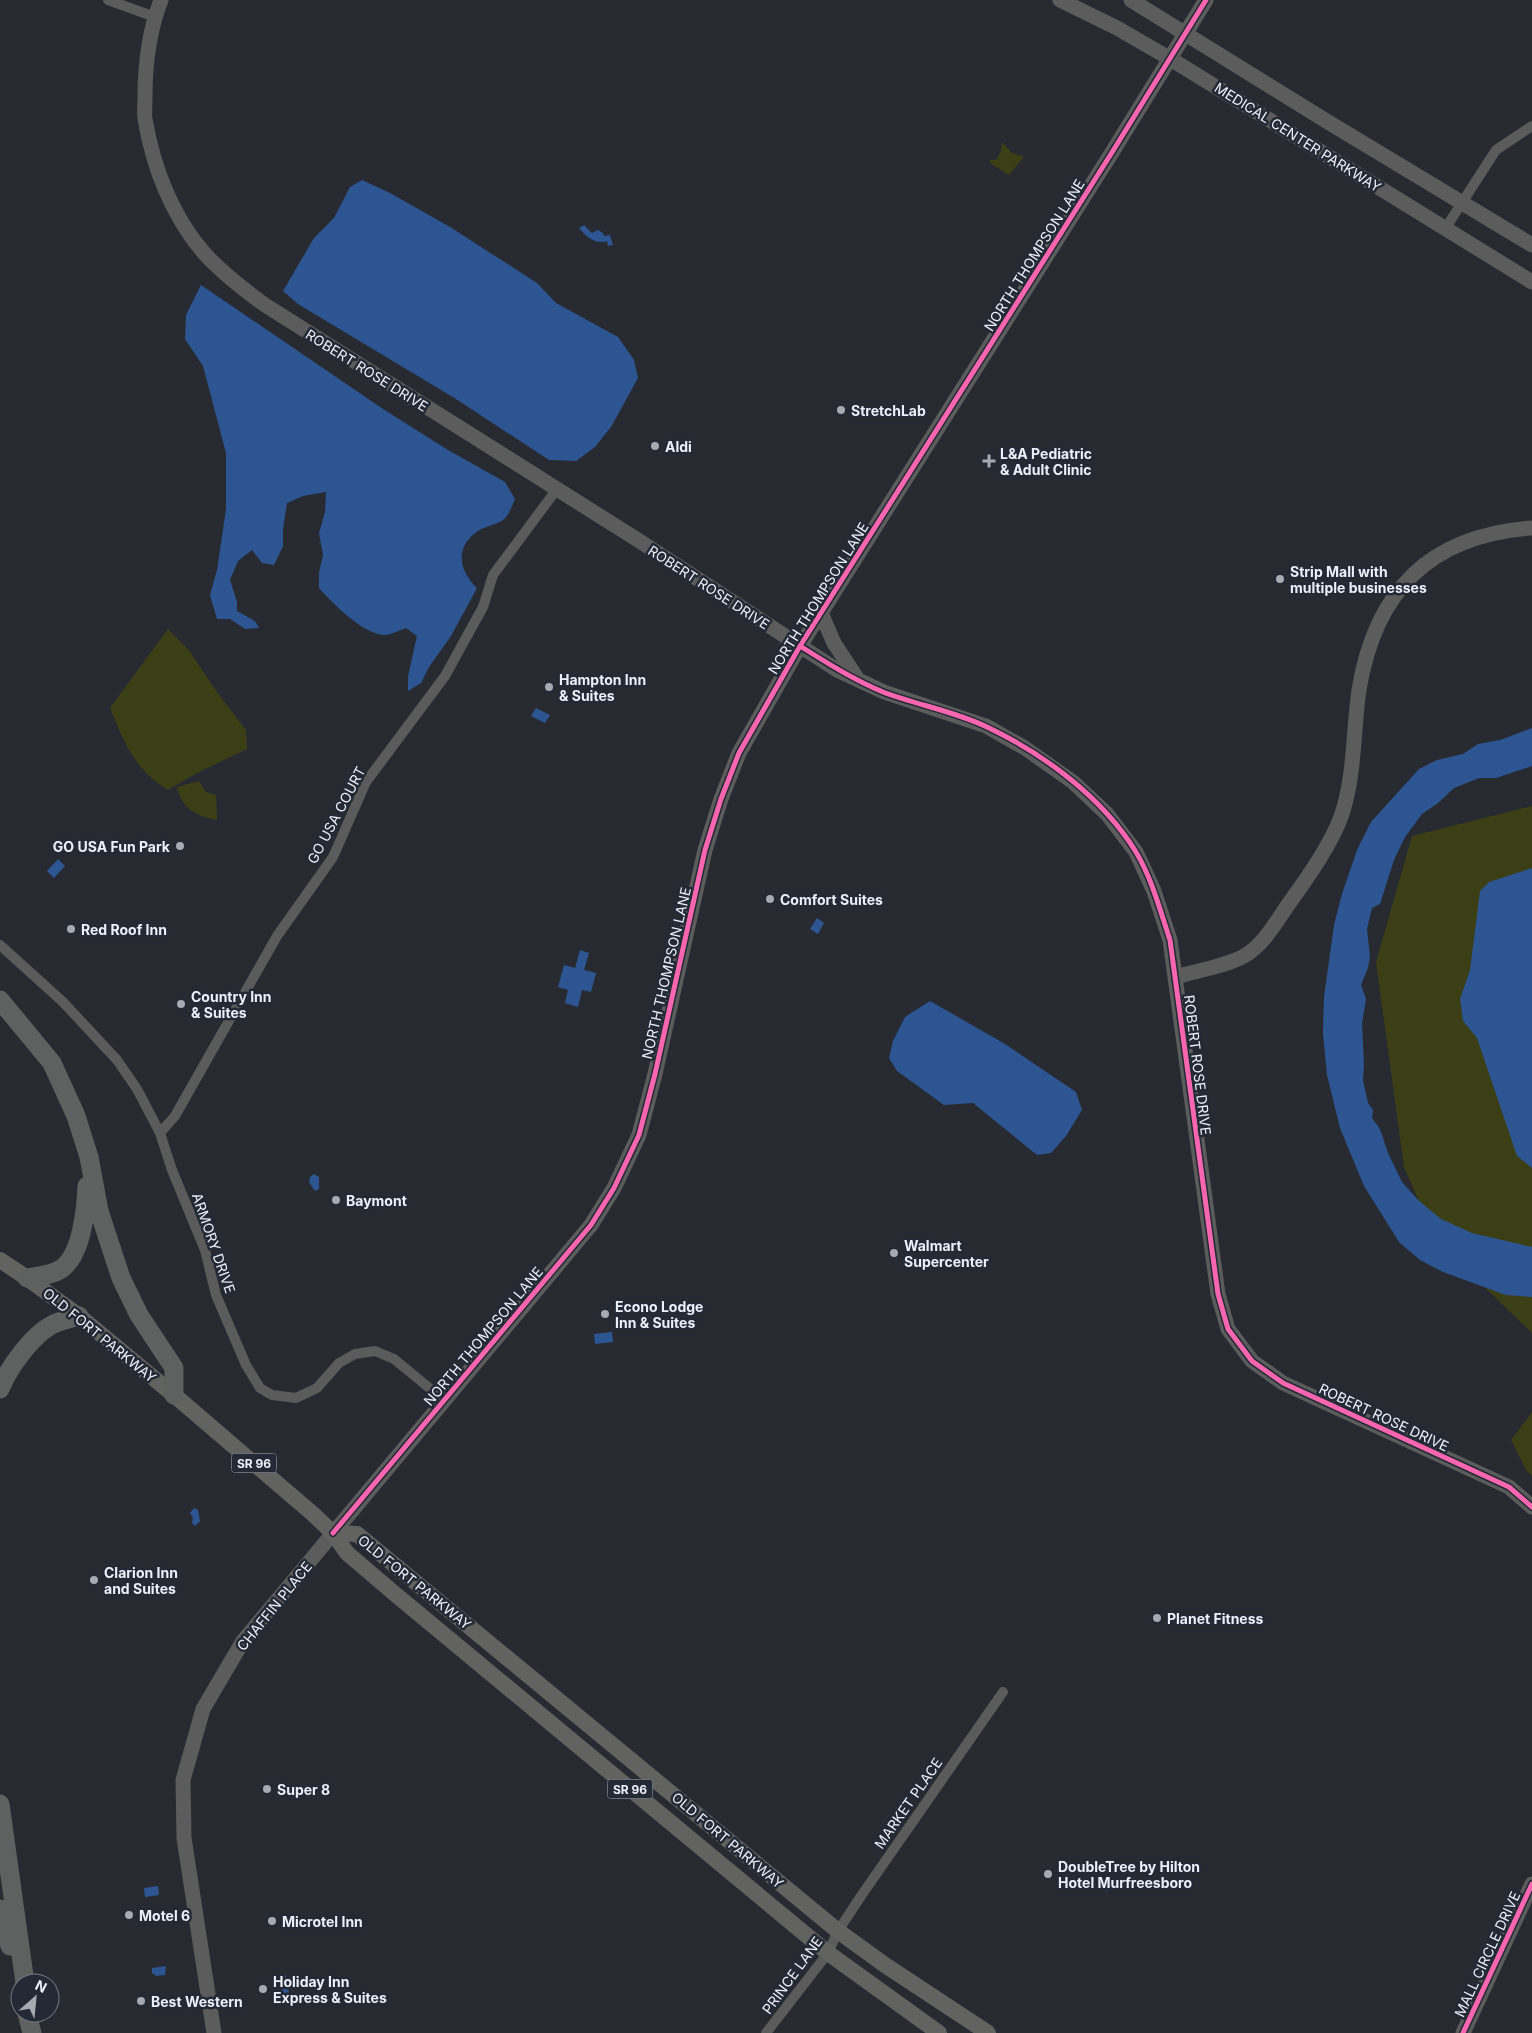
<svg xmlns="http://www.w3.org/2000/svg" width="1532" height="2033" font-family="Inter,sans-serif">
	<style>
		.green { fill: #3c3f16 }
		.water { fill: #2d5592 }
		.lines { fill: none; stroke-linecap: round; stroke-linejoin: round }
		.street { stroke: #5a5b5a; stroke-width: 10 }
		.secondary { stroke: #5c5c5c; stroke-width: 15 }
		.primary { stroke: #626361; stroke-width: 16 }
		.highway { stroke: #5e615f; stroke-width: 19 }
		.cycleway-casing { stroke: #232a35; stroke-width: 8 }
		.cycleway { stroke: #f766af; stroke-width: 5 }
		.poi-dot { fill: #a6abb2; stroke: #232a35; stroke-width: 2 }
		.labels { text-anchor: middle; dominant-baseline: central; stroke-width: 5; stroke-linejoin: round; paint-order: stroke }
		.shield { fill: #232a35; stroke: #afb5be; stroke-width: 1 }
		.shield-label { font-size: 12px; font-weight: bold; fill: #ebf0f8 }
		.street-label { font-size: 14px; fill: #ebf0f8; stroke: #232a35 }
		.poi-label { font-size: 14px; font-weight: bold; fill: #ebf0f8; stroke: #232a35; text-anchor: start }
	</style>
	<rect width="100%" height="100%" fill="#272b31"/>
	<path class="green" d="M 1002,142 L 1012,153 L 1024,157 L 1009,175 L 990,163 L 990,160 L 996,160 L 1001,151 Z
		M 168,629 L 188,649 L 217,692 L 246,730 L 247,749 L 197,773 L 168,790 C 134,769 125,744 110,708 Z
		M 199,781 L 206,792 L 216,795 L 217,820 C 196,816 182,809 177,787 Z
		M 1532,806 L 1532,1333 L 1436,1240 L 1404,1167 L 1376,962 L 1412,836 Z
		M 1532,1412 L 1532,1476 L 1526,1470 L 1511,1440 Z"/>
	<path class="water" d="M 362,180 L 390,193 L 450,227 L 537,283 L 556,303 L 618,337 L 634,360 L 638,378 L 611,427 L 595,447 L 576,461 L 549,460 L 456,399 L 298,304 L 283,291 L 314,238 L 334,218 L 350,187 Z
		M 584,225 L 592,233 L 598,230 L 603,233 L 604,236 L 610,235 L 613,245 L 608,246 L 607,241 C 596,245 586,237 579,228 Z
		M 201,285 L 383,409 L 448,450 L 505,482 L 515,499 C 512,505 509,516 503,520 C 496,525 485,526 478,531 C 454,547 459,571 477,588 L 451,636 L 429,667 L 421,683 L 408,691 L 408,676 L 417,636 L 406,628 C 400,630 391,635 384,635 C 363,634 332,603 319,588 L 319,573 L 323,555 L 319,533 L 325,512 L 326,492 L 303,496 L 287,503 L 283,529 L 283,546 L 274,565 L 262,563 L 252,550 L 238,561 L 230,580 L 237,602 L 237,611 L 255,621 L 259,628 L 245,629 L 230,619 L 217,619 L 210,595 L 217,570 L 226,509 L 226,453 L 203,366 L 185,339 L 186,315 Z
		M 536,708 L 550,715 L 545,723 L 531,716 Z
		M 1532,728 L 1532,766 L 1496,778 L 1479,778 L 1454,788 L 1438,803 L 1422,814 L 1405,837 L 1394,860 L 1380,904 L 1372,908 L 1367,929 L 1370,956 L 1368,968 L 1361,985 L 1366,999 L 1362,1023 L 1364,1065 L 1363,1080 L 1368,1103 L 1373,1110 L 1372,1118 L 1380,1129 L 1388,1153 L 1402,1182 L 1418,1200 L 1441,1219 L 1472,1233 L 1532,1247 L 1532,1297 L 1506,1295 L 1443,1272 L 1420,1260 L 1399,1242 L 1364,1186 L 1340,1128 L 1327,1075 L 1323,1033 L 1324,997 L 1334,925 L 1342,894 L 1357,850 L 1371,822 L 1419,769 L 1437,760 L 1463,754 L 1478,744 L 1500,740 Z
		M 58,859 L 65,866 L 54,878 L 47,871 Z
		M 1532,868 L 1532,1168 L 1517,1156 L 1477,1038 L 1463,1021 L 1460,999 L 1470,970 L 1480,891 L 1489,882 Z
		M 817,918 L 824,923 L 818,934 L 810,929 Z
		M 580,950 L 589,953 L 584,970 L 596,973 L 591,992 L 582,990 L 578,1007 L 565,1003 L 568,990 L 558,987 L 564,965 L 575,968 Z
		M 930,1001 L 1005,1044 L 1076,1092 L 1082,1110 L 1066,1136 L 1051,1153 L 1037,1155 L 973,1103 L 944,1105 L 897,1071 L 889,1058 L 893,1041 L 905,1017 Z
		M 314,1174 L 319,1177 L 319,1189 L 315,1191 L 309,1182 L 310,1177 Z
		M 612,1332 L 613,1342 L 595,1344 L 594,1334 Z
		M 194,1508 L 198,1510 L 200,1521 L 195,1526 L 192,1523 L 193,1518 L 190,1513 Z
		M 1115,1878 L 1117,1889 L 1105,1891 L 1104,1888 L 1102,1889 L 1103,1880 Z
		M 158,1886 L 159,1895 L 145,1897 L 144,1888 Z
		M 166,1966 L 165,1975 L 155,1976 L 155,1974 L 152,1974 L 152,1968 Z
		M 286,1975 L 289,1994 L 282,1994 L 279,1977 Z"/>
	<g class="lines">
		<path class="street" d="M 108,0 L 155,17
			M 1445,229 L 1496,150 L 1532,126
			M 0,945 L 63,1002 L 117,1060 L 137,1089 L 160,1133 L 172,1170 L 205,1250 L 216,1295 L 246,1365 L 260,1388 L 272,1395 L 296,1398 L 317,1388 L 339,1363 L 355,1354 L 375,1351 L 394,1359 L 444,1400
			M 160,1133 L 175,1116 L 277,936 L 333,857 L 366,782 L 445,676 L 483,607 L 493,575 L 557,489
			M 766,2033 L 828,1953 L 838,1931 L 861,1896 L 1003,1692"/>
		<path class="secondary" d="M 161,0 C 149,31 145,63 145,97 C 145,104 144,112 145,119 C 153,167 172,216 204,253 C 222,273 243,289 265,305 L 641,542 L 837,670 L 884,692 L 986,726 L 1025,748 L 1073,782 L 1107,814 L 1136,852 L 1154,891 L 1170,940 L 1218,1294 L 1228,1329 L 1252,1361 L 1283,1383 L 1509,1487 L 1532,1507
			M 1060,0 L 1117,28 L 1169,58 L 1532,282
			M 1131,0 L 1328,122 L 1532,245
			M 821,613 L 834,643 L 857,678
			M 1176,977 C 1198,970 1224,967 1244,956 C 1265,944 1277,920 1290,902 C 1308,877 1332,843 1342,814 C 1355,774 1353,731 1359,690 C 1375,591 1430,535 1532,528
			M 214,2033 L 184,1838 L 183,1780 L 203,1709 L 243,1641 L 591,1225 L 614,1188 L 639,1135 L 655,1074 L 705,850 L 721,799 L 739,753 L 800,646 L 1111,154 L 1206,0
			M 1463,2033 L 1532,1884"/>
		<path class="primary" d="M 0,1260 L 27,1278 L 79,1316 L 174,1395 L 313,1514 L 333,1533 L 347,1553 L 395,1594 L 828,1953 L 939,2033
			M 333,1533 L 357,1534 L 838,1931 L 885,1965 L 988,2033"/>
		<path class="highway" d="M 0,1000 L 52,1063 L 76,1116 L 89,1157 L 99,1211 L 121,1278 L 139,1315 L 174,1368 L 174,1395
			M 27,1278 C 38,1276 52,1275 61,1269 C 82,1255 86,1209 87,1186
			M 0,1389 C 9,1367 34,1332 56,1323 C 63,1320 72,1318 79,1316
			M 0,1804 L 25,1983
			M 0,1909 L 10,1946
			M 27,2013 L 32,2033"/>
		<g class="cycleway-casing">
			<path id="cycleway" d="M 800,646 C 827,663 854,680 883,692 C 917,705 954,711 987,727 C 1044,754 1102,797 1136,852 C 1152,879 1160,910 1170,940 L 1218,1294 L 1228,1329 L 1252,1361 L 1283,1383 L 1509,1487 L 1532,1507
				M 333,1533 L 591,1225 L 614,1188 L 639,1135 L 655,1074 L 705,850 L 721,799 L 739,753 L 800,646 L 1111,154 L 1206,0
				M 1463,2033 L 1532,1884"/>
		</g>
		<use href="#cycleway" class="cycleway"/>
	</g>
	<g class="poi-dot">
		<circle cx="841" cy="410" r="5"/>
		<circle cx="655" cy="446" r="5"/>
		<path d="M986.5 453.5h5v5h5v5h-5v5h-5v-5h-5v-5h5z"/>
		<circle cx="1280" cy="579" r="5"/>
		<circle cx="549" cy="687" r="5"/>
		<circle cx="180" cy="846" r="5"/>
		<circle cx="770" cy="899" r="5"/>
		<circle cx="71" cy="929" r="5"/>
		<circle cx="181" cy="1004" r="5"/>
		<circle cx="336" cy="1200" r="5"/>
		<circle cx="894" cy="1253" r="5"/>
		<circle cx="605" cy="1314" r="5"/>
		<circle cx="94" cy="1580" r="5"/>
		<circle cx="1157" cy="1618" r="5"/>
		<circle cx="267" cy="1789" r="5"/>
		<circle cx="1048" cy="1874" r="5"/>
		<circle cx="129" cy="1915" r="5"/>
		<circle cx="272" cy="1921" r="5"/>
		<circle cx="263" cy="1989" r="5"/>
		<circle cx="141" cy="2001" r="5"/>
	</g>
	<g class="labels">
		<g class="shield">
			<rect x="231.5" y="1453.5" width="45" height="19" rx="4"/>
			<rect x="607.5" y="1779.5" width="45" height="19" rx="4"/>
		</g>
		<g class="shield-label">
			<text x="254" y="1463">SR 96</text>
			<text x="630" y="1789">SR 96</text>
		</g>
		<g class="street-label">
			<text transform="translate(1298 137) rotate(32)">MEDICAL CENTER PARKWAY</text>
			<text transform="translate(1034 255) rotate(-58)">NORTH THOMPSON LANE</text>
			<text transform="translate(367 370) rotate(32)">ROBERT ROSE DRIVE</text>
			<text transform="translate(709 587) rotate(33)">ROBERT ROSE DRIVE</text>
			<text transform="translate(818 598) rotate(-58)">NORTH THOMPSON LANE</text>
			<text transform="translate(336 815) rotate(-62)">GO USA COURT</text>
			<text transform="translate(666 973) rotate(-77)">NORTH THOMPSON LANE</text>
			<text transform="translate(1198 1065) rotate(83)">ROBERT ROSE DRIVE</text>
			<text transform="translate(214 1243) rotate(71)">ARMORY DRIVE</text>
			<text transform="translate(100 1335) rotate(39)">OLD FORT PARKWAY</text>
			<text transform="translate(483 1336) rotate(-50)">NORTH THOMPSON LANE</text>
			<text transform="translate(1384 1417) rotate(25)">ROBERT ROSE DRIVE</text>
			<text transform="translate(415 1582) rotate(39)">OLD FORT PARKWAY</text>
			<text transform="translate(274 1606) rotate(-51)">CHAFFIN PLACE</text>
			<text transform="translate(908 1803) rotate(-55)">MARKET PLACE</text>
			<text transform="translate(728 1840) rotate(40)">OLD FORT PARKWAY</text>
			<text transform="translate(1487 1954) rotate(-65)">MALL CIRCLE DRIVE</text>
			<text transform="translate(792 1975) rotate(-54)">PRINCE LANE</text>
		</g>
		<g class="poi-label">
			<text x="851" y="410">StretchLab</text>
			<text x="665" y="446">Aldi</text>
			<text x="1000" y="453">L&amp;A Pediatric<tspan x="1000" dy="16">&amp; Adult Clinic</tspan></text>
			<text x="1290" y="571">Strip Mall with<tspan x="1290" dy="16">multiple businesses</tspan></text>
			<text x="559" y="679">Hampton Inn<tspan x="559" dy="16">&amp; Suites</tspan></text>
			<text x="170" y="846" text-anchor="end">GO USA Fun Park</text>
			<text x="780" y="899">Comfort Suites</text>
			<text x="81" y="929">Red Roof Inn</text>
			<text x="191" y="996">Country Inn<tspan x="191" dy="16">&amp; Suites</tspan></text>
			<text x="346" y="1200">Baymont</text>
			<text x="904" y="1245">Walmart<tspan x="904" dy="16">Supercenter</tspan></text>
			<text x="615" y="1306">Econo Lodge<tspan x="615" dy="16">Inn &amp; Suites</tspan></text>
			<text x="104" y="1572">Clarion Inn<tspan x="104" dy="16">and Suites</tspan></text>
			<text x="1167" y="1618">Planet Fitness</text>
			<text x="277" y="1789">Super 8</text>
			<text x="1058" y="1866">DoubleTree by Hilton<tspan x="1058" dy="16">Hotel Murfreesboro</tspan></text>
			<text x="139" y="1915">Motel 6</text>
			<text x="282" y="1921">Microtel Inn</text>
			<text x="273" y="1981">Holiday Inn<tspan x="273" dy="16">Express &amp; Suites</tspan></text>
			<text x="151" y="2001">Best Western</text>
		</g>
	</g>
	<g transform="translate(35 1998) rotate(27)"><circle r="24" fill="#232a35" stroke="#737983"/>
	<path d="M0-4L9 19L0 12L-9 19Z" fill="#a6abb2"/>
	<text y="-8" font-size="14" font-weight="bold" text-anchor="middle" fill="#ebf0f8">N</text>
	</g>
</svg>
